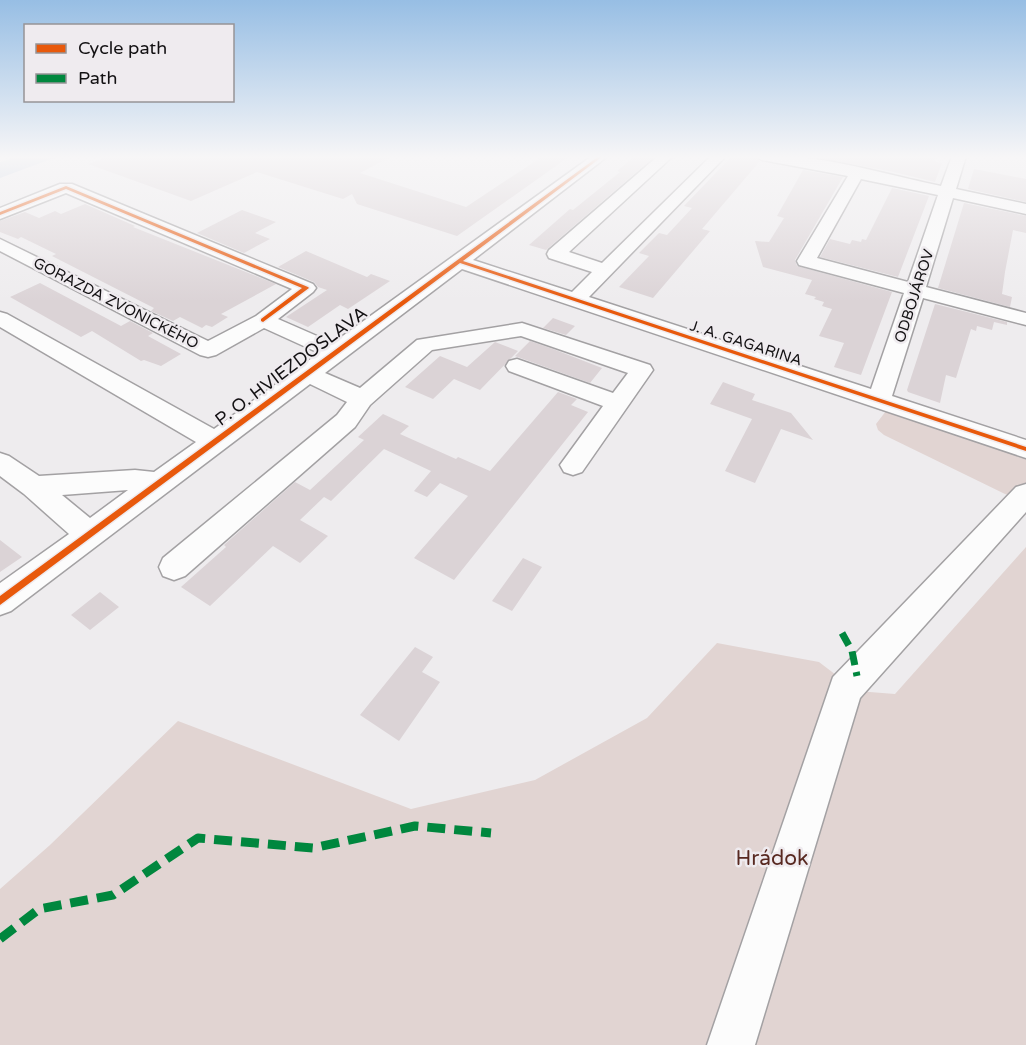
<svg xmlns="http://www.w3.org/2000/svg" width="1026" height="1045" font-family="'Varela Round',sans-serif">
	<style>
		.green { fill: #e1d4d2 }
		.water { fill: #beccde }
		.building { fill: #dbd3d6 }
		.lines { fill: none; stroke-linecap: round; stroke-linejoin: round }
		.minor-casing { stroke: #a3a1a3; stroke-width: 3 }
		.minor { fill: #fcfcfc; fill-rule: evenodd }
		.quiet-far1 { stroke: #00873e; stroke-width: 7; stroke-dasharray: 14 7; stroke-linecap: butt }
		.quiet { stroke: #00873e; stroke-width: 9; stroke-dasharray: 18 9; stroke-linecap: butt }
		.cycleway-casing { stroke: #efebef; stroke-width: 3 }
		.cycleway { fill: #e8590c; fill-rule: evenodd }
		.labels { text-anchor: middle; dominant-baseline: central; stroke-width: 5; stroke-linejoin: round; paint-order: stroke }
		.far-street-label { font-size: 15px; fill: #131113; stroke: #efebef }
		.street-label { font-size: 18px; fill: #131113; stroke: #efebef }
		.near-park-label { font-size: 21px; fill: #582921; stroke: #efebef }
	</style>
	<rect width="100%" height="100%" fill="#eeecee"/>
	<path class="green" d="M 886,411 L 1026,457 L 1026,500 L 1005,494 L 884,435 L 878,430 L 876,424 Z
		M 1026,547 L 1026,1045 L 0,1045 L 0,889 L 50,845 L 178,721 L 411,809 L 535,780 L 647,718 L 717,643 L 819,662 L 857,691 L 895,694 Z"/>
	<path class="water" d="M 20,156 L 59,156 L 0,178 L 0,162 Z"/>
	<path class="building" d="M 109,156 L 392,156 L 360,173 L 466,207 L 543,156 L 570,156 L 457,236 L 357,204 L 352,194 L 343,199 L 257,172 L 191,201 L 88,164 Z
		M 635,156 L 655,156 L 546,250 L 529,245 L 570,209 L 573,210 L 620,172 L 617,171 Z
		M 732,156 L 753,156 L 760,161 L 702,229 L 710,231 L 653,298 L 619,287 L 649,256 L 639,253 L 659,233 L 667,235 L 692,208 L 684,206 Z
		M 810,156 L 936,156 L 933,161 L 942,163 L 935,182 L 894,172 Z
		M 974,169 L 1026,179 L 1026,202 L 968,189 Z
		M 803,170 L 843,177 L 795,260 L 797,266 L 892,292 L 861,375 L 834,367 L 844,343 L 819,336 L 832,309 L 822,306 L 824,302 L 814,299 L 816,297 L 805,294 L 812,280 L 763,267 L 755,241 L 769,242 L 784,218 L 777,216 Z
		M 892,188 L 929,196 L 898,277 L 820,257 L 830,239 L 850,244 L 852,240 L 861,242 L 862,239 L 866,240 Z
		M 964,203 L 1026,216 L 1026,233 L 1013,230 L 1005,272 L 1002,294 L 1012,297 L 1010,307 L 938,288 Z
		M 85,204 L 135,226 L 133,227 L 276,284 L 221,314 L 228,317 L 212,327 L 206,325 L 202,328 L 180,317 L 173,321 L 151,311 L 154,308 L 52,256 L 56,254 L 21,237 L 18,239 L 0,232 L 0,221 L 25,212 L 39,218 L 55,211 L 61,214 Z
		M 242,210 L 276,222 L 255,233 L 270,239 L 244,253 L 197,233 Z
		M 306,251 L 367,277 L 371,274 L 390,281 L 348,309 L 340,305 L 308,327 L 286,317 L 327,290 L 318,287 L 314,282 L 278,267 Z
		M 40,283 L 121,326 L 130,321 L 153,333 L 148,336 L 181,354 L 161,366 L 144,360 L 141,361 L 92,331 L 81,337 L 10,297 Z
		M 935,304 L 1007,322 L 1007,325 L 994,322 L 992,330 L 977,326 L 976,331 L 971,329 L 956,378 L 946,375 L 940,403 L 908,392 L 907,390 Z
		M 553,318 L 575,326 L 566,335 L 543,328 Z
		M 530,341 L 553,349 L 602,368 L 590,383 L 515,356 Z
		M 495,342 L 518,351 L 480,390 L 454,379 L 433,399 L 405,387 L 440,356 L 467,367 Z
		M 723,382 L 755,394 L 752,400 L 791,413 L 813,440 L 781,429 L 755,483 L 725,471 L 752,419 L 710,404 Z
		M 558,392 L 577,399 L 571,405 L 588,412 L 454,580 L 414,558 L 468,496 L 440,483 L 427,497 L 414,491 L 431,471 L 384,449 L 331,501 L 324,497 L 300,520 L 328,536 L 300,563 L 273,546 L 210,606 L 181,587 L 226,547 L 224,545 L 295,482 L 310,490 L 364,440 L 358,437 L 383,414 L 409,426 L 400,434 L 456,459 L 458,457 L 490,471 Z
		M 0,540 L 22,557 L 0,572 Z
		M 523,558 L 542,567 L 512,611 L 492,601 Z
		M 100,592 L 119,607 L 90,630 L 71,615 Z
		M 415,647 L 433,657 L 422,672 L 440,682 L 399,741 L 360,715 Z"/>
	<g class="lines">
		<g class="minor-casing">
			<path id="minor" d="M 592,156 L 608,156 L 473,260 L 572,292 L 592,272 L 549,258 L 547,254 L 549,250 L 658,156 L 673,156 L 569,252 L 602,263 L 711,156 L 726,156 L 589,297 L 871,389 L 904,293 L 799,265 L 797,261 L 848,176 L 762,160 L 755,156 C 815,152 882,174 941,186 L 952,156 L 966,156 L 956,189 L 1026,204 L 1026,214 L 953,198 L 926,287 L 1026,313 L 1026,325 L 923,298 L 892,396 L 1026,440 L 1026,458 L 462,269 L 325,373 L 360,388 L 417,340 L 522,323 L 650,365 L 653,370 L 582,472 L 573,475 L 564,472 L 560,465 L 603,406 L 509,371 L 506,366 L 509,361 L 517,359 L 613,393 L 628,373 L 521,336 L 432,350 L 370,405 L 355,427 L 185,576 L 174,580 L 163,576 L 159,567 L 163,558 L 337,415 L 347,402 L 310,384 L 11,611 L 0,615 L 0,583 L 69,534 L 24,494 L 0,476 L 0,453 L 9,456 L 39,476 L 135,470 L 154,472 L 196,442 L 0,327 L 0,312 L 7,314 L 214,429 L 319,353 L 264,328 L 216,355 L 208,357 L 200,355 L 0,251 L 0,239 L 208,341 L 256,316 L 292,289 L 66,193 L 0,219 L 0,208 L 60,184 L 72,184 L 313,284 L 316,288 L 313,292 L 278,319 L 333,343 ZM 861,179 L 938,195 L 908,282 L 817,258 ZM 128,490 L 90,518 L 62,495 Z
				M 1026,484 L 1026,512 L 860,698 L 755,1045 L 707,1045 L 833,677 L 1016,487 Z"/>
		</g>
		<use href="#minor" class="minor"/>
		<path class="quiet-far1" d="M 842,633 L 852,651 L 857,676"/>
		<path class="quiet" d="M 0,939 L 39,909 L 113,895 L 198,838 L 313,848 L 415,826 L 491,833"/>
		<g class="cycleway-casing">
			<path id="cycleway" d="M 599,156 L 603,156 L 463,261 L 1026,447 L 1026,451 L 460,263 L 0,605 L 0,596 Z
				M 66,186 L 308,287 L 309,288 L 263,322 L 261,321 L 261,319 L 302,288 L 66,189 L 0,215 L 0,212 Z"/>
		</g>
		<use href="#cycleway" class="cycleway"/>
	</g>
	<linearGradient id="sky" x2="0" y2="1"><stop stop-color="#97bee4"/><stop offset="0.52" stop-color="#f7f6f7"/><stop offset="1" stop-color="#f7f6f7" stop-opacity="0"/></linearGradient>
	<rect width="1026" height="302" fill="url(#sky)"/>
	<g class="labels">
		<g class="far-street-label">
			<text transform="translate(914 296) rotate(-72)">ODBOJÁROV</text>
			<text transform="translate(116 303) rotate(27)">GORAZDA ZVONICKÉHO</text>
			<text transform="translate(746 343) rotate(18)">J. A. GAGARINA</text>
		</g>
		<g class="street-label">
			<text transform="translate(291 366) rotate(-37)">P. O. HVIEZDOSLAVA</text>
		</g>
		<g class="near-park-label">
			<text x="772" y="858">Hrádok</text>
		</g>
	</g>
	<rect x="24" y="24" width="210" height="78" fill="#efebef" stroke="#979497" stroke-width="1.5"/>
	<rect x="36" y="44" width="30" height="9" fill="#e8590c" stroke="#979497" stroke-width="1.5"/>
	<text x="78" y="54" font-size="18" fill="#131113">Cycle path</text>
	<rect x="36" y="74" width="30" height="9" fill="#00873e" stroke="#979497" stroke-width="1.5"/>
	<text x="78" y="84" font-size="18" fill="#131113">Path</text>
</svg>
